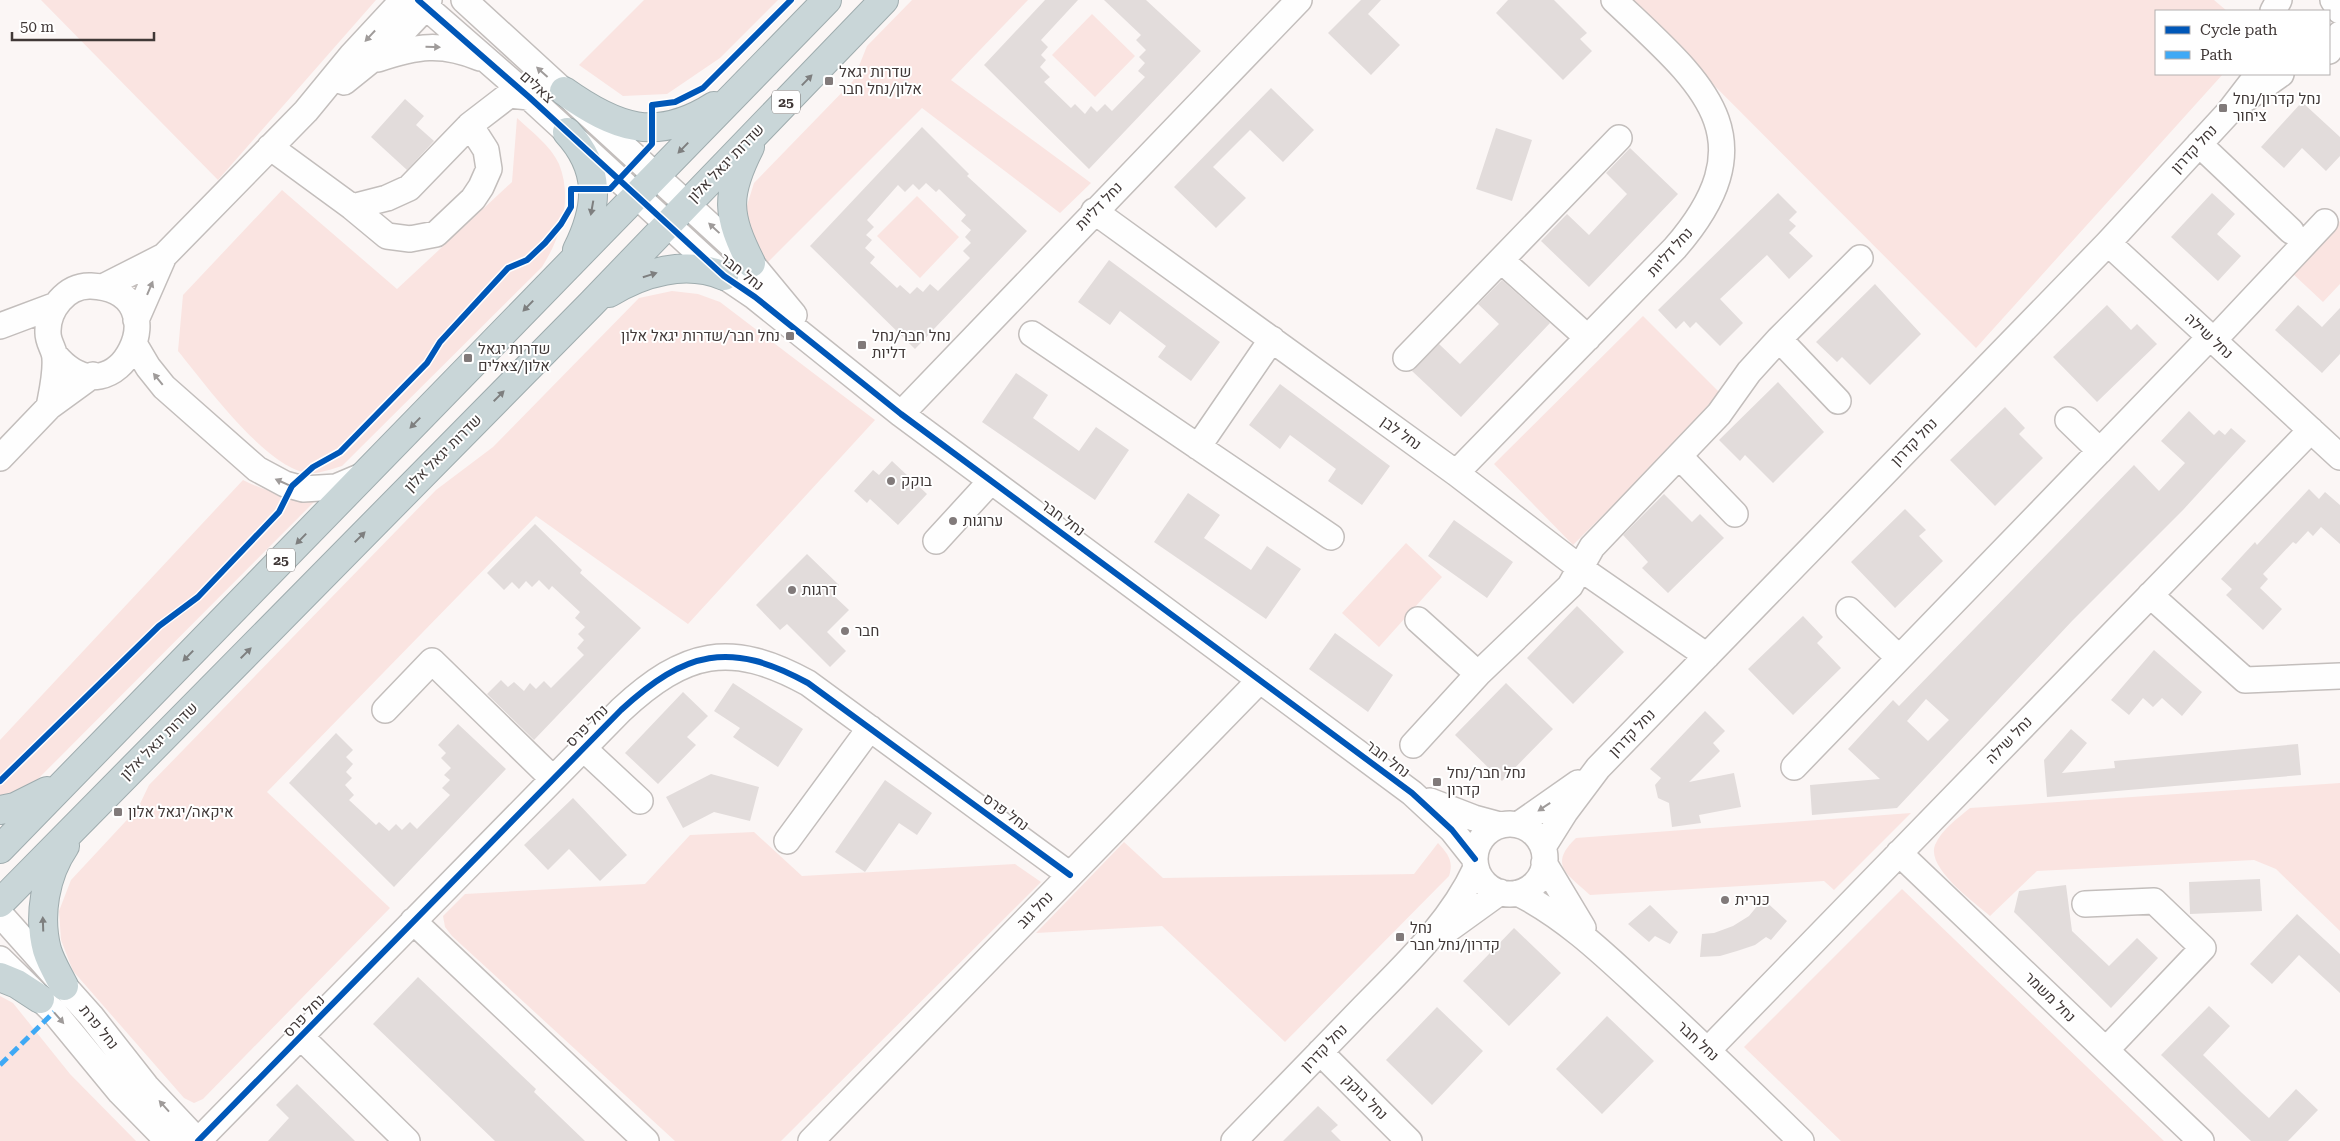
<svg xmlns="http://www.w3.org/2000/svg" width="2340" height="1141" font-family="'Roboto Serif',Heebo,serif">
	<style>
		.green { fill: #fae4e1 }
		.building { fill: #e2dcdb; fill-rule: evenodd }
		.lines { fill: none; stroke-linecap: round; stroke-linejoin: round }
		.minor-casing { stroke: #c3bebc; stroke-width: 28 }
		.highway-casing { stroke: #9facae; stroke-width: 30 }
		.minor { stroke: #fefefe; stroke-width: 25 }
		.highway { stroke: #c9d6d8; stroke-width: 28 }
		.quiet { stroke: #3fa9f5; stroke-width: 5; stroke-dasharray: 10 5; stroke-linecap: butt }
		.cycleway-casing { stroke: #fff; stroke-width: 9 }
		.cycleway { stroke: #0057b8; stroke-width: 6 }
		.oneway { fill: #9f9b9a }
		.oneway2 { fill: #7e7f7f }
		.poi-dot { fill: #817a7a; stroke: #fff; stroke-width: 2 }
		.labels { text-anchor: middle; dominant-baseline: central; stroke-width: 4; stroke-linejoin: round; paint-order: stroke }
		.shield { fill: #fff; stroke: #797473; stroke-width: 1 }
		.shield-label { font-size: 14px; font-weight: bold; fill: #403837 }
		.poi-label { font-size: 15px; fill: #403837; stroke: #fff; text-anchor: start }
		.street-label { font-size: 15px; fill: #403837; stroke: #fff }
	</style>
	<rect width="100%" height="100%" fill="#fbf6f5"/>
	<path class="green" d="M 41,0 L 376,0 L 218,180 Z
		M 644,0 L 778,0 L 720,58 L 667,94 L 623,96 L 579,65 Z
		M 912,0 L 1028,0 L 951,80 L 1091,183 L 1060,213 L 922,108 L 764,266 L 744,215 L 754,183 L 853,81 L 867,46 Z
		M 1629,0 L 2214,0 L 2227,11 L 2156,11 L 2156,74 L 2223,74 L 1976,348 Z
		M 1092,14 L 1135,56 L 1095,97 L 1052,55 Z
		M 517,118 C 531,131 551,146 559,164 C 573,199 561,237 542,267 L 342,466 C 332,469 319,474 308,473 C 266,468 205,384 178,351 L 183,295 L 282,190 L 397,289 L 512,182 Z
		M 917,196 L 959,237 L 920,278 L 877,236 Z
		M 2340,221 L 2340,284 L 2323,302 L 2292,273 Z
		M 672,291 L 698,294 L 720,302 L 875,420 L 688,624 L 536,516 L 267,792 L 390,908 L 203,1099 L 194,1103 L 184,1098 L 73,971 L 61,940 L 59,911 L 71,880 L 138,808 L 149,785 L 436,490 L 493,447 L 639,298 Z
		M 1643,316 L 1723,396 L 1573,545 L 1494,464 Z
		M 243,480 C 267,492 288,497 315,501 L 23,794 L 0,802 L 0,740 Z
		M 1406,543 L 1442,577 L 1379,647 L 1342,613 Z
		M 2340,783 L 2340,931 L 2276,869 L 2254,860 L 2037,871 L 1990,916 C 1974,902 1926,868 1935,845 C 1942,829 1957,819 1970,808 Z
		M 1911,813 L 1834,890 L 1824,881 L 1590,895 C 1567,874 1548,865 1576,838 Z
		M 754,832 L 802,876 L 1015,864 L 1041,882 L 781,1141 L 675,1141 L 452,936 L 445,927 L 443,916 L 465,894 L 645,884 L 690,835 Z
		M 1124,842 L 1163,878 L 1414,874 L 1438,843 C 1448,854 1454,861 1449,876 L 1285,1042 L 1162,926 L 1036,933 Z
		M 1902,889 L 2164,1141 L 1841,1141 L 1744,1047 Z
		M 0,996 L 13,1003 L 70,1074 L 136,1141 L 0,1141 Z"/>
	<path class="building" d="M 1045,0 L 1078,0 L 1041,40 L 1048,47 L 1041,55 L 1046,60 L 1040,67 L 1050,77 L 1044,82 L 1071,108 L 1075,104 L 1085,114 L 1091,106 L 1097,112 L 1105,104 L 1112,111 L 1145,77 L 1138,71 L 1145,63 L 1139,57 L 1146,50 L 1136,40 L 1141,35 L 1104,0 L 1146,0 L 1201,51 L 1089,169 L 984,65 Z
		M 1361,0 L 1381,0 L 1368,14 L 1400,45 L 1371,75 L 1328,33 Z
		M 1508,0 L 1554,0 L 1587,33 L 1580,39 L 1592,51 L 1563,80 L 1496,13 Z
		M 1271,88 L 1314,130 L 1283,162 L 1250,130 L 1213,167 L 1246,198 L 1216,228 L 1174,187 Z
		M 405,99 L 424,116 L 416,125 L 434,141 L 407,170 L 371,137 Z
		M 2302,102 L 2340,137 L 2340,156 L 2326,171 L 2302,148 L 2284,168 L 2261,147 Z
		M 922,127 L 969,174 L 967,176 L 1027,231 L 915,349 L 810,246 ZM 926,183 L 936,192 L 939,189 L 966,215 L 961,221 L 971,230 L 965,237 L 971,243 L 963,251 L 970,258 L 938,291 L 930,284 L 923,292 L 917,287 L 910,294 L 900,285 L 897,288 L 870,263 L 875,257 L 865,248 L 872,240 L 866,235 L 874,227 L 867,220 L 898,185 L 905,192 L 913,184 L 919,190 Z
		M 1496,128 L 1532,140 L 1512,201 L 1476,189 Z
		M 1630,148 L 1678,194 L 1589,287 L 1541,241 L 1567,214 L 1589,235 L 1627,194 L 1606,173 Z
		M 1778,193 L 1797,212 L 1789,220 L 1796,226 L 1789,233 L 1813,256 L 1789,279 L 1767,255 L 1752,269 L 1720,299 L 1743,323 L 1720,346 L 1696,322 L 1690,328 L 1684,321 L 1676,329 L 1658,310 Z
		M 2212,193 L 2235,214 L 2217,234 L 2241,256 L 2218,281 L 2171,237 Z
		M 1109,260 L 1220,342 L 1191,381 L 1158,357 L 1166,346 L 1120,311 L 1110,325 L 1078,302 Z
		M 1502,280 L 1550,323 L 1461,417 L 1412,371 L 1439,344 L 1460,364 L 1499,324 L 1478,304 Z
		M 1875,284 L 1921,334 L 1870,385 L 1842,357 L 1837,362 L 1816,342 Z
		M 2107,305 L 2131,330 L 2137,324 L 2157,344 L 2097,402 L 2053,357 Z
		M 2298,305 L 2322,327 L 2340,308 L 2340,354 L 2322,373 L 2275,330 Z
		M 1016,373 L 1048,395 L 1033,418 L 1079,451 L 1096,427 L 1129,450 L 1095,500 L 982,422 Z
		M 1778,382 L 1824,432 L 1773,483 L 1745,455 L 1740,461 L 1719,440 Z
		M 1280,384 L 1390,466 L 1362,505 L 1328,481 L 1336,469 L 1290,435 L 1280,449 L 1249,425 Z
		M 2005,407 L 2025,428 L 2019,434 L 2043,458 L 1995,506 L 1950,460 Z
		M 2189,411 L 2214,435 L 2219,430 L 2225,435 L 2231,428 L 2246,441 L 2183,510 L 2072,621 L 1897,808 L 1812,815 L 1810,785 L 1880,779 L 1848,749 L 1893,700 L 1899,706 L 2134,465 L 2159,491 L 2185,463 L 2161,441 ZM 1926,699 L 1949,720 L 1928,741 L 1907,721 Z
		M 892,461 L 927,494 L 898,525 L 870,499 L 867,503 L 854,491 L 873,470 L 879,475 Z
		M 2309,489 L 2319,499 L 2325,492 L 2340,505 L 2340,544 L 2321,527 L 2313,536 L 2308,531 L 2296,544 L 2293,542 L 2263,574 L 2268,579 L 2260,588 L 2282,609 L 2263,630 L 2226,595 L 2232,589 L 2221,579 L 2255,542 L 2257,545 Z
		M 1188,493 L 1220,515 L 1204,538 L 1251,570 L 1267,546 L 1301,569 L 1266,619 L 1154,542 Z
		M 1664,494 L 1692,522 L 1700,514 L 1724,538 L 1668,593 L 1642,568 L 1648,562 L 1623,535 Z
		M 1905,509 L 1926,530 L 1919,536 L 1943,561 L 1895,608 L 1851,562 Z
		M 1454,520 L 1513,562 L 1487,598 L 1428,556 Z
		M 535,524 L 582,570 L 580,573 L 641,628 L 534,740 L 487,694 L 501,680 L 508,687 L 514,682 L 524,691 L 530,683 L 536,689 L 544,681 L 551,688 L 584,655 L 577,648 L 584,640 L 578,634 L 585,627 L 575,618 L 580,612 L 552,586 L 549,590 L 539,580 L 532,587 L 526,581 L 519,589 L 512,582 L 504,590 L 487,573 Z
		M 807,554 L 839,585 L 831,593 L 849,610 L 827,632 L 846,651 L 830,667 L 787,624 L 780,630 L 756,605 Z
		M 1577,606 L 1624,652 L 1573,704 L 1527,658 Z
		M 1803,616 L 1823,637 L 1817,643 L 1841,668 L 1793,715 L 1748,669 Z
		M 1335,633 L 1393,675 L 1368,712 L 1309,669 Z
		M 2154,650 L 2202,692 L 2182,716 L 2162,698 L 2153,707 L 2143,698 L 2129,715 L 2111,700 Z
		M 733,683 L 803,729 L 778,767 L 733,737 L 740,728 L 714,711 Z
		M 1506,683 L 1553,729 L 1502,781 L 1455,735 Z
		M 683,692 L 708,716 L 687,737 L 696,745 L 658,784 L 625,753 Z
		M 1705,711 L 1725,731 L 1713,743 L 1720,751 L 1689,782 L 1734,773 L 1741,807 L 1699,815 L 1701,823 L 1672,827 L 1669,803 L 1658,798 L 1655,785 L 1661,778 L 1650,769 Z
		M 458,724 L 506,769 L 394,887 L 289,783 L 336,733 L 353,750 L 346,757 L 353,764 L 346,772 L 352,778 L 345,785 L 354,795 L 349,800 L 376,825 L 379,822 L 389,831 L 396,824 L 402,830 L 410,822 L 417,829 L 450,795 L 442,788 L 450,780 L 444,775 L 451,768 L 441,758 L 446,753 L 438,745 Z
		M 2071,729 L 2087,743 L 2062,773 L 2115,768 L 2114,761 L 2298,744 L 2301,775 L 2047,797 L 2044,760 Z
		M 711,774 L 759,787 L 750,821 L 714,812 L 683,828 L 666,797 Z
		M 885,780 L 932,813 L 917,835 L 899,823 L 865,872 L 835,852 Z
		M 573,798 L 627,855 L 600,881 L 569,849 L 548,870 L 524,845 Z
		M 2260,879 L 2262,911 L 2190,914 L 2189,882 Z
		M 2066,885 L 2072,931 L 2109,966 L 2137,938 L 2158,958 L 2111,1008 L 2014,912 L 2019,891 Z
		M 1763,899 L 1787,921 L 1771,940 L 1766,937 L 1755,945 L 1737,951 L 1720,956 L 1700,957 L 1702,934 L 1714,933 L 1733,926 L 1749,916 Z
		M 1650,905 L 1678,932 L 1670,944 L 1655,936 L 1649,942 L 1628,924 Z
		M 2297,914 L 2340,954 L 2340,993 L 2299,955 L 2272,984 L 2250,964 Z
		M 1514,928 L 1561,973 L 1509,1026 L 1463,981 Z
		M 418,977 L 536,1089 L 534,1092 L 585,1141 L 495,1141 L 373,1024 Z
		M 2209,1006 L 2230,1026 L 2203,1055 L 2242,1093 L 2269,1118 L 2296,1089 L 2318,1110 L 2288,1141 L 2251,1141 L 2161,1055 Z
		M 1437,1007 L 1483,1051 L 1432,1105 L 1386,1060 Z
		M 1607,1016 L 1654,1061 L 1602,1114 L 1556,1069 Z
		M 297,1084 L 355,1141 L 268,1141 L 289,1118 L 276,1105 Z
		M 1318,1106 L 1338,1125 L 1331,1131 L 1341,1141 L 1283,1141 Z"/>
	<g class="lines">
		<g class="minor-casing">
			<path id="minor" d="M 418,0 L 529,97 L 724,276 L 755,297 L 901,414 L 1412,793 L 1452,830 L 1475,859
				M 464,0 L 751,263 L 794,315
				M 2333,0 L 2340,11
				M 2273,11 L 2279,0
				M 2329,51 L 2340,34
				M 378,59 C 417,46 441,42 480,58
				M 344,82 L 390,45 L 426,7 L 429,0
				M 2247,98 L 2281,74
				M 2199,144 L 2291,231
				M 270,147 L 352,207 L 387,236 L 410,239 L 436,234 L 473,199 L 481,187 L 489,169 L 486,150 L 470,125 L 509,95 L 529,97
				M 352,207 L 387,198 L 409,188 L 470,125
				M 1094,211 L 1456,473 L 1580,568 L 1707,656
				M 2108,243 L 2340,457
				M 1501,260 L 1588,338
				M 103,287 L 164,256 L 306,111 L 352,55 L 403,0
				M 136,320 L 164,256
				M 0,326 L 56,305
				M 1032,334 L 1331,537
				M 1779,339 L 1838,401
				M 2213,341 L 2325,222
				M 135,345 L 148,367 L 164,387 L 257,469 L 285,484 L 303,489 L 336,487 L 362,476
				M 1406,358 L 1619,138
				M 49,407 C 52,391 56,375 55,359 C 55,350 48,343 48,333 C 47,310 66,285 91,286 C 184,290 117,429 55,355
				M 901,414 L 1299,0
				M 2068,420 L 2100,451
				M 1198,447 L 1272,339
				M 1679,456 L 1735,514
				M 0,458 L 49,407 L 93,375
				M 1456,473 L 1675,248 C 1773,135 1699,81 1614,0
				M 936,541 L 991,481
				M 2150,595 L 2245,680 L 2340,676
				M 1849,610 L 1899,658
				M 1418,620 L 1478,674
				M 385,710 L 432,661 L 553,779
				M 1413,745 L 1478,674 L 1570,586 L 1592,547 L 1719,414 L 1749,372 L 1779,339 L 1860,258
				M 583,748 L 640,801
				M 1794,767 L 2210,337
				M 1430,801 L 1474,818 L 1500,825
				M1475 859a35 35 0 1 1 70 0a35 35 0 1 1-70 0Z
				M 1518,825 L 1578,783
				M 787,841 L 870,728
				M 1543,847 L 1565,812 L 1598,768 L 2108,243 L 2228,113 L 2258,74
				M 1899,853 L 2201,1141
				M 1544,863 L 1583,928
				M 1518,893 C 1567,918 1606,956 1646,993 C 1699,1042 1750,1091 1801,1141
				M 2085,904 L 2154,901 L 2203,948 L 2106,1050
				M 0,914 L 91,1016 L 146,1086 L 198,1141
				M 413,921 L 646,1141
				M 1446,931 L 1500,892
				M 0,959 L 54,1012 L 120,1092 L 168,1141
				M 301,1037 L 407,1141
				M 1708,1050 L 2311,430
				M 1320,1052 L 1409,1141
				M 198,1141 L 621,710 C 685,651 730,640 808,683 L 1070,875
				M 811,1141 L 1260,680
				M 1234,1141 C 1277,1097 1319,1053 1361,1010 C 1404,966 1450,924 1476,868"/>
		</g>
		<g class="highway-casing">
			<path id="highway" d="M 564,91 C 616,128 656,143 714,106
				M 567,132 C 601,169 599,206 577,250
				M 750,147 C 725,196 727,215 751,263
				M 609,293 C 643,272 686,260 724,276
				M 0,810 L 15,807 L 47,791
				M 0,849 L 827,0
				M 0,903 L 591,304 L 884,0
				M 0,977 L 17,984 L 40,999
				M 64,986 C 58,974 51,963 47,950 C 38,916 45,875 65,846"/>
		</g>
		<use href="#minor" class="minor"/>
		<use href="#highway" class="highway"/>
		<path class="quiet" d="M 0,1065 L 54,1012"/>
		<g class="cycleway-casing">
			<path id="cycleway" d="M 418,0 L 529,97 L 724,276 L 755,297 L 901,414 L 1412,793 L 1452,830 L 1475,859
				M 0,781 L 159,626 L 198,597 L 279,512 L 292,486 L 313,467 L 340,452 L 427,363 L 440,342 L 508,268 L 527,260 L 545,243 L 561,224 L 571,207 L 571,189 L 610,189 L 652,144 L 652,105 L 675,102 L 703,88 L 791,0
				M 198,1141 L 621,710 C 685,651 730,640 808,683 L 1070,875"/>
		</g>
		<use href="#cycleway" class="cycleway"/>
	</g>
	<defs><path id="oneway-solid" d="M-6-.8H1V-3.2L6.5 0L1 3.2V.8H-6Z" transform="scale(1.25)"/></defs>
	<g class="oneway">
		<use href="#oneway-solid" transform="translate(370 36) rotate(133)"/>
		<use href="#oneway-solid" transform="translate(433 47) rotate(2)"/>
		<use href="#oneway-solid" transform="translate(542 72) rotate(-138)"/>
		<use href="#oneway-solid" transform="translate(714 228) rotate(-137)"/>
		<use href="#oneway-solid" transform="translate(150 288) rotate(-67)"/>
		<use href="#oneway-solid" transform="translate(158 379) rotate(-129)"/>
		<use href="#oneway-solid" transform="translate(282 482) rotate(-156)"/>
		<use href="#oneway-solid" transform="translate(1544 807) rotate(146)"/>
		<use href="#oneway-solid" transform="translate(59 1018) rotate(49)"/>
		<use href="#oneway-solid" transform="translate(164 1106) rotate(-132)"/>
	</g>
	<g class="oneway2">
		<use href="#oneway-solid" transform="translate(807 80) rotate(-46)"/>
		<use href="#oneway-solid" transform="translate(683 148) rotate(134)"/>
		<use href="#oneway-solid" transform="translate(592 208) rotate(100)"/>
		<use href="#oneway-solid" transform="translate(650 275) rotate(-17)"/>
		<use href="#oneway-solid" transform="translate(528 306) rotate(134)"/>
		<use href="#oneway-solid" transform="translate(499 396) rotate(-45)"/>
		<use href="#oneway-solid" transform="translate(415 423) rotate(134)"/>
		<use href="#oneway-solid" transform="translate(360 537) rotate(-45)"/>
		<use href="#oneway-solid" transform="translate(301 539) rotate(134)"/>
		<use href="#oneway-solid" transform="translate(246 653) rotate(-45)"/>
		<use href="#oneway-solid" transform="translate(188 656) rotate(134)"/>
		<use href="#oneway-solid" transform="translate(43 924) rotate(-92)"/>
	</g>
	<g class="poi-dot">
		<rect x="824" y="76" width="10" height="10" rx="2.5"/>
		<rect x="2218" y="103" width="10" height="10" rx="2.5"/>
		<rect x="785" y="331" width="10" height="10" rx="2.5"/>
		<rect x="857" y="340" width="10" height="10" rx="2.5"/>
		<rect x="463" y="353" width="10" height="10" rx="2.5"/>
		<circle cx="891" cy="481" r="5"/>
		<circle cx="953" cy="521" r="5"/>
		<circle cx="792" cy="590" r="5"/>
		<circle cx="845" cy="631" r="5"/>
		<rect x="1432" y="777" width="10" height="10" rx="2.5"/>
		<rect x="113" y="807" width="10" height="10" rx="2.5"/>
		<circle cx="1725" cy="900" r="5"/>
		<rect x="1395" y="932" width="10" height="10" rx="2.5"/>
	</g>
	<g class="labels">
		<g class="shield">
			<rect x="772" y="90.5" width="28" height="23" rx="4"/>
			<rect x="267" y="548.5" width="28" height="23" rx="4"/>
		</g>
		<g class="shield-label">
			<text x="786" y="102">25</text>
			<text x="281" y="560">25</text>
		</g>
		<g class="poi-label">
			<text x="839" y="72">שדרות יגאל<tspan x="839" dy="17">אלון/נחל חבר</tspan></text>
			<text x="2233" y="99">נחל קדרון/נחל<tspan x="2233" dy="17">ציחור</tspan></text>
			<text x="780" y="336" text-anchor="end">נחל חבר/שדרות יגאל אלון</text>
			<text x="872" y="336">נחל חבר/נחל<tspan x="872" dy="17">דליות</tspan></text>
			<text x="478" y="349">שדרות יגאל<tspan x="478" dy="17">אלון/צאלים</tspan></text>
			<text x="901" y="481">בוקק</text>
			<text x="963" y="521">ערוגות</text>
			<text x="802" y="590">דרגות</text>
			<text x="855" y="631">חבר</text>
			<text x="1447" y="773">נחל חבר/נחל<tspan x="1447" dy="17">קדרון</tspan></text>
			<text x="128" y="812">איקאה/יגאל אלון</text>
			<text x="1735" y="900">כנרית</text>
			<text x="1410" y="928">נחל<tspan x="1410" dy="17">קדרון/נחל חבר</tspan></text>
		</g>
		<g class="street-label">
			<text transform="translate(537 87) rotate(42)">צאלים</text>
			<text transform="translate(2194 149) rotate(-47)">נחל קדרון</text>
			<text transform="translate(726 163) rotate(-46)">שדרות יגאל אלון</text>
			<text transform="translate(1099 206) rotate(-46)">נחל דליות</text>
			<text transform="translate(1670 252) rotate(-48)">נחל דליות</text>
			<text transform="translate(742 272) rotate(38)">נחל חבר</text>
			<text transform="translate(2209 336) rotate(43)">נחל שילה</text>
			<text transform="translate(1401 433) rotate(36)">נחל לבן</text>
			<text transform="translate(1914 442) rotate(-46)">נחל קדרון</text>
			<text transform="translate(443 453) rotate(-45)">שדרות יגאל אלון</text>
			<text transform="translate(1063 518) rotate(36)">נחל חבר</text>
			<text transform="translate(587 726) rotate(-45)">נחל פרס</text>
			<text transform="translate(1632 733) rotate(-46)">נחל קדרון</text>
			<text transform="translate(2009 740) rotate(-46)">נחל שילה</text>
			<text transform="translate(159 741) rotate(-45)">שדרות יגאל אלון</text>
			<text transform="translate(1388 759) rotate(37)">נחל חבר</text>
			<text transform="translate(1006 812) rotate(36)">נחל פרס</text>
			<text transform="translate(1035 910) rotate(-46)">נחל גוב</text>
			<text transform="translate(2050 997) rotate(44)">נחל משמר</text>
			<text transform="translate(304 1016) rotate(-46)">נחל פרס</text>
			<text transform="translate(99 1027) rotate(51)">נחל פרת</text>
			<text transform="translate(1698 1041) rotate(43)">נחל חבר</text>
			<text transform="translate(1324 1048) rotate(-46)">נחל קדרון</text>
			<text transform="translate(1365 1097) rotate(45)">נחל בוקק</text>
		</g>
	</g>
	<rect x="2155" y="10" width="175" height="65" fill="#ffffff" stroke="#b3afaf"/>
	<rect x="2165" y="26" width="25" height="8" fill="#0057b8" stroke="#b3afaf"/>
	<text x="2200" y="35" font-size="15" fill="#403837">Cycle path</text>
	<rect x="2165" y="51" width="25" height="8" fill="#3fa9f5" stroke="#b3afaf"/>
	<text x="2200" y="60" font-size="15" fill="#403837">Path</text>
	<path d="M12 32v8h142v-8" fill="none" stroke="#403837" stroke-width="2.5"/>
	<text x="20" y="32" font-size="15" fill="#403837" stroke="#ffffff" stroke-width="4" paint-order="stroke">50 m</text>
</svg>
